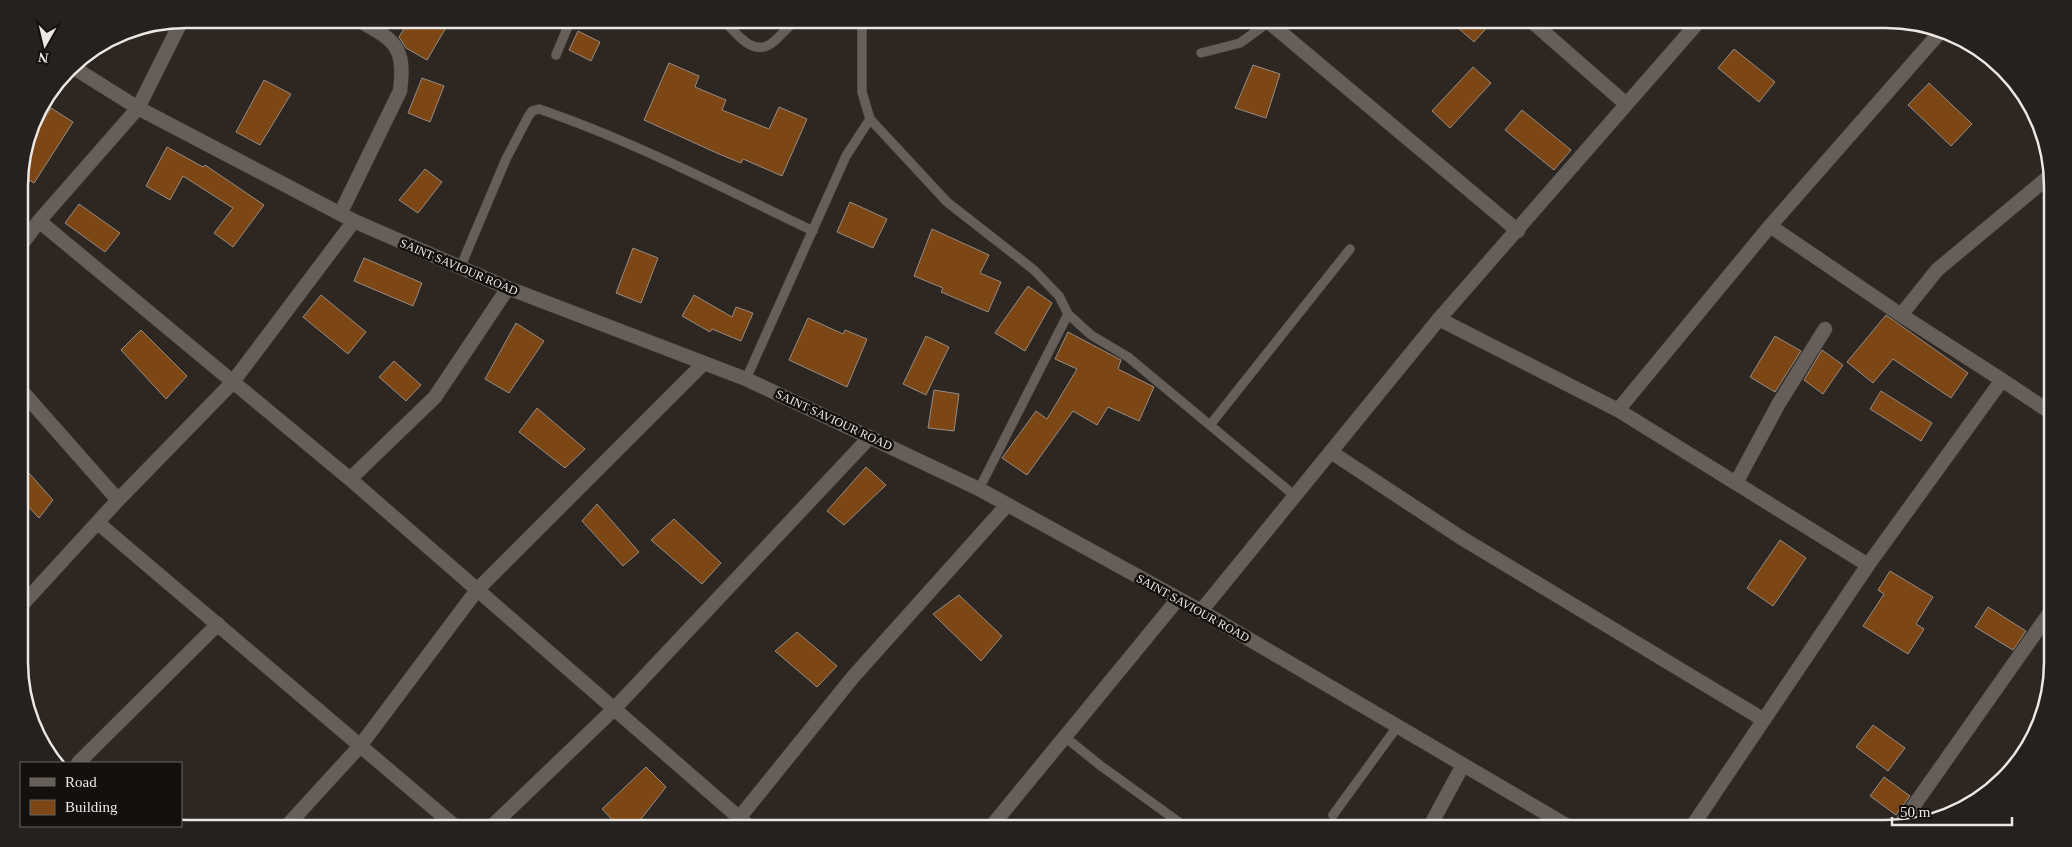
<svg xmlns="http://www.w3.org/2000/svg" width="2072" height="847" font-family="Georgia,serif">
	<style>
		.building { fill: #7d4615; stroke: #958c85 }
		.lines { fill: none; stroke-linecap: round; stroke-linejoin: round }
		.service-casing { stroke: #49433e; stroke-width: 10 }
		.minor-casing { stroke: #49433e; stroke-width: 15 }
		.tertiary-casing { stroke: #49433e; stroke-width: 15 }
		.service { stroke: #665e58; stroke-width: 9 }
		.minor { stroke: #665e58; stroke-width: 14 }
		.tertiary { stroke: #665e58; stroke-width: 14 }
		.labels { text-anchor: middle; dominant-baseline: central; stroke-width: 5; stroke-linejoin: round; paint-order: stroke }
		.street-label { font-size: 12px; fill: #ece7e3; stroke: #13100d }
		.rim { fill: none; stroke: #ece7e3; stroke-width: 2.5 }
	</style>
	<rect width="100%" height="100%" fill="#2d2621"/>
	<path class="building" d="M 410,19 L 451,19 L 427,60 L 406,48 L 399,37 Z
		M 1448,19 L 1483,19 L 1490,24 L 1474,42 Z
		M 578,31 L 600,42 L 591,61 L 569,50 Z
		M 1734,49 L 1775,82 L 1759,102 L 1718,68 Z
		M 669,63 L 699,76 L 695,87 L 726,100 L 722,110 L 769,129 L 779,107 L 807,119 L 782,176 L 743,159 L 741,163 L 719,154 L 644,120 Z
		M 1253,65 L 1280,74 L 1266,118 L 1235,108 Z
		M 1473,67 L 1491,83 L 1450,128 L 1432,111 Z
		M 422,78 L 444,86 L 430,122 L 408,113 Z
		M 264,80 L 291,94 L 260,145 L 236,132 Z
		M 1929,83 L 1972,124 L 1951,146 L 1908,105 Z
		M 51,108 L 73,122 L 34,183 L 19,174 L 27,147 Z
		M 1522,110 L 1571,150 L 1554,170 L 1505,130 Z
		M 167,147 L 203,167 L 205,165 L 264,205 L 233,247 L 214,233 L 233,208 L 183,176 L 170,200 L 146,186 Z
		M 425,169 L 442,182 L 418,213 L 399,200 Z
		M 850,202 L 887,219 L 873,248 L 837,232 Z
		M 79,204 L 120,233 L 105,252 L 65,223 Z
		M 932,229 L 989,255 L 980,273 L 1001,282 L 988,312 L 941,292 L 943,288 L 914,276 Z
		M 633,248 L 658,258 L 641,303 L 616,293 Z
		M 364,258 L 422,283 L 413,306 L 354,281 Z
		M 1028,286 L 1052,303 L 1025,351 L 995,333 Z
		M 321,295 L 366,332 L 348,354 L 303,317 Z
		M 694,295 L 732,317 L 736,307 L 753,313 L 741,341 L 712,329 L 710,332 L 682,316 Z
		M 1886,315 L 1968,373 L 1951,398 L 1893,359 L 1873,383 L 1847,362 Z
		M 808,318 L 843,334 L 845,330 L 867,339 L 847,387 L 789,360 Z
		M 516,323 L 544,341 L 509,393 L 485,379 Z
		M 141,330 L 187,376 L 166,399 L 121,350 Z
		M 1068,332 L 1121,360 L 1118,369 L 1154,387 L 1139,421 L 1108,407 L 1097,425 L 1073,411 L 1027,475 L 1002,458 L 1036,411 L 1047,419 L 1077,369 L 1055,359 Z
		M 926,336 L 949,347 L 926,395 L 903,384 Z
		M 1775,336 L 1801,351 L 1775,392 L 1750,377 Z
		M 1822,350 L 1843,365 L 1823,394 L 1804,380 Z
		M 394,361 L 421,385 L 406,401 L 379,377 Z
		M 934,390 L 959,394 L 954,431 L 928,428 Z
		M 1881,391 L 1932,423 L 1921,441 L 1870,409 Z
		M 537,408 L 585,449 L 565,468 L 519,432 Z
		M 20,463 L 53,500 L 39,518 L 20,498 Z
		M 866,467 L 886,485 L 844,525 L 827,511 Z
		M 597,504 L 639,552 L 623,566 L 582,521 Z
		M 674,519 L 721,563 L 702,584 L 651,540 Z
		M 1780,540 L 1806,558 L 1773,606 L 1747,588 Z
		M 1890,571 L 1933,597 L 1916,624 L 1924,629 L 1908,654 L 1863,626 L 1884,594 L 1878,590 Z
		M 959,595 L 1002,636 L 981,661 L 933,614 Z
		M 1988,607 L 2026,631 L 2013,650 L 1975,627 Z
		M 797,632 L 837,666 L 817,687 L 775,651 Z
		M 1873,725 L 1905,748 L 1888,771 L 1856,747 Z
		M 646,767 L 666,787 L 634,828 L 620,828 L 602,809 Z
		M 1884,777 L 1910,796 L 1896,815 L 1870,796 Z"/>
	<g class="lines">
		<g class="service-casing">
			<path id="service" d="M 722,19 C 735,31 752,58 772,43 C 781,36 788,26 798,19
				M 862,19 L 862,92 L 870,119 L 947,202 L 1034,270 L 1059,296 L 1068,314 L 1091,335 L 1128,357 L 1295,496
				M 1201,53 L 1240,43 L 1269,22
				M 556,55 L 571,19
				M 460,268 L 506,159 L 528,117 L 532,111 L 539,109 C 633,141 723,188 813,231
				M 746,379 L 846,156 L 870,119
				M 1210,425 L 1350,249
				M 979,489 L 1068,314
				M 1065,737 L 1101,766 L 1187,828
				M 1333,815 L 1397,727"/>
		</g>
		<g class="minor-casing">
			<path id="minor" d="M 1265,19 L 1518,231
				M 1529,19 L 1626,104
				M 340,214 L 400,91 C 406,45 394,40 356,19
				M 39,221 L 350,479 L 751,828
				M 1770,226 L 1901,315
				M 19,248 L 39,221 L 138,108 L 182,20
				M 1439,319 L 1618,410 L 1868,565
				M 2002,380 L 2053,414
				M 20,389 L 118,500
				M 1618,410 L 1770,226 L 1942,30
				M 1331,452 L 1460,537 L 1764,720
				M 350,479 L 435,397 L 508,288
				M 1736,483 L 1779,403 L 1825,329
				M 98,523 L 457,828
				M 20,607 L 118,500 L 232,383 L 354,221
				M 78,763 L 218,624
				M 739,818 L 853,677 L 1007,505
				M 285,828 L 360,746 L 477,590 L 703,364
				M 490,828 L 614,709 L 870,437
				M 990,828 L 1178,599
				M 1429,828 L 1463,765
				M 1691,828 L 1868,565 L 2002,380 L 1901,315 L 1937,270 L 2052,174
				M 1898,828 L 2053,608"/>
		</g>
		<g class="tertiary-casing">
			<path id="tertiary" d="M 71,66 L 138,108 L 354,221 L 508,288 L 746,379 L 979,489 L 1201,611 L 1571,828
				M 1201,611 L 1439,319 L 1701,19"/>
		</g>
		<use href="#service" class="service"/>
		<use href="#minor" class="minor"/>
		<use href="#tertiary" class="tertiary"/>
	</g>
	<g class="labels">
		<g class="street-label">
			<text transform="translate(459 267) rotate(23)">SAINT SAVIOUR ROAD</text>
			<text transform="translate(834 420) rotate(25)">SAINT SAVIOUR ROAD</text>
			<text transform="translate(1193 608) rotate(29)">SAINT SAVIOUR ROAD</text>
		</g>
	</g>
	<path d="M0 0H2072V847H0ZM186 28H1886A158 158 0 0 1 2044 186V662A158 158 0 0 1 1886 820H186A158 158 0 0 1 28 662V186A158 158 0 0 1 186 28Z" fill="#24211e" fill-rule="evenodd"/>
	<path class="rim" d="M186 28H1886A158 158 0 0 1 2044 186V662A158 158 0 0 1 1886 820H186A158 158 0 0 1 28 662V186A158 158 0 0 1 186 28Z"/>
	<rect x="20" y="762" width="162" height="65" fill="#13100d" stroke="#6a6663"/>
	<rect x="30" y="778" width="25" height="8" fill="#665e58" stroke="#6a6663"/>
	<text x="65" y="787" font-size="15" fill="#ece7e3">Road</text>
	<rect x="30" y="800" width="25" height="15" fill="#7d4615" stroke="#6a6663"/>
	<text x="65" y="812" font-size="15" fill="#ece7e3">Building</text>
	<g transform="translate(45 45) rotate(188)" stroke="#13100d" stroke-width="4" paint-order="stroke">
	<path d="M0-4L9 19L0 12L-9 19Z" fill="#ece7e3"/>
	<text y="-8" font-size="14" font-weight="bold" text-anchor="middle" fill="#ece7e3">N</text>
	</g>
	<path d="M1892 817v8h120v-8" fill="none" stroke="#ece7e3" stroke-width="2.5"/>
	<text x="1900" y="817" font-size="15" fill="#ece7e3" stroke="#13100d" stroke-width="4" paint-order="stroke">50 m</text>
</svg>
